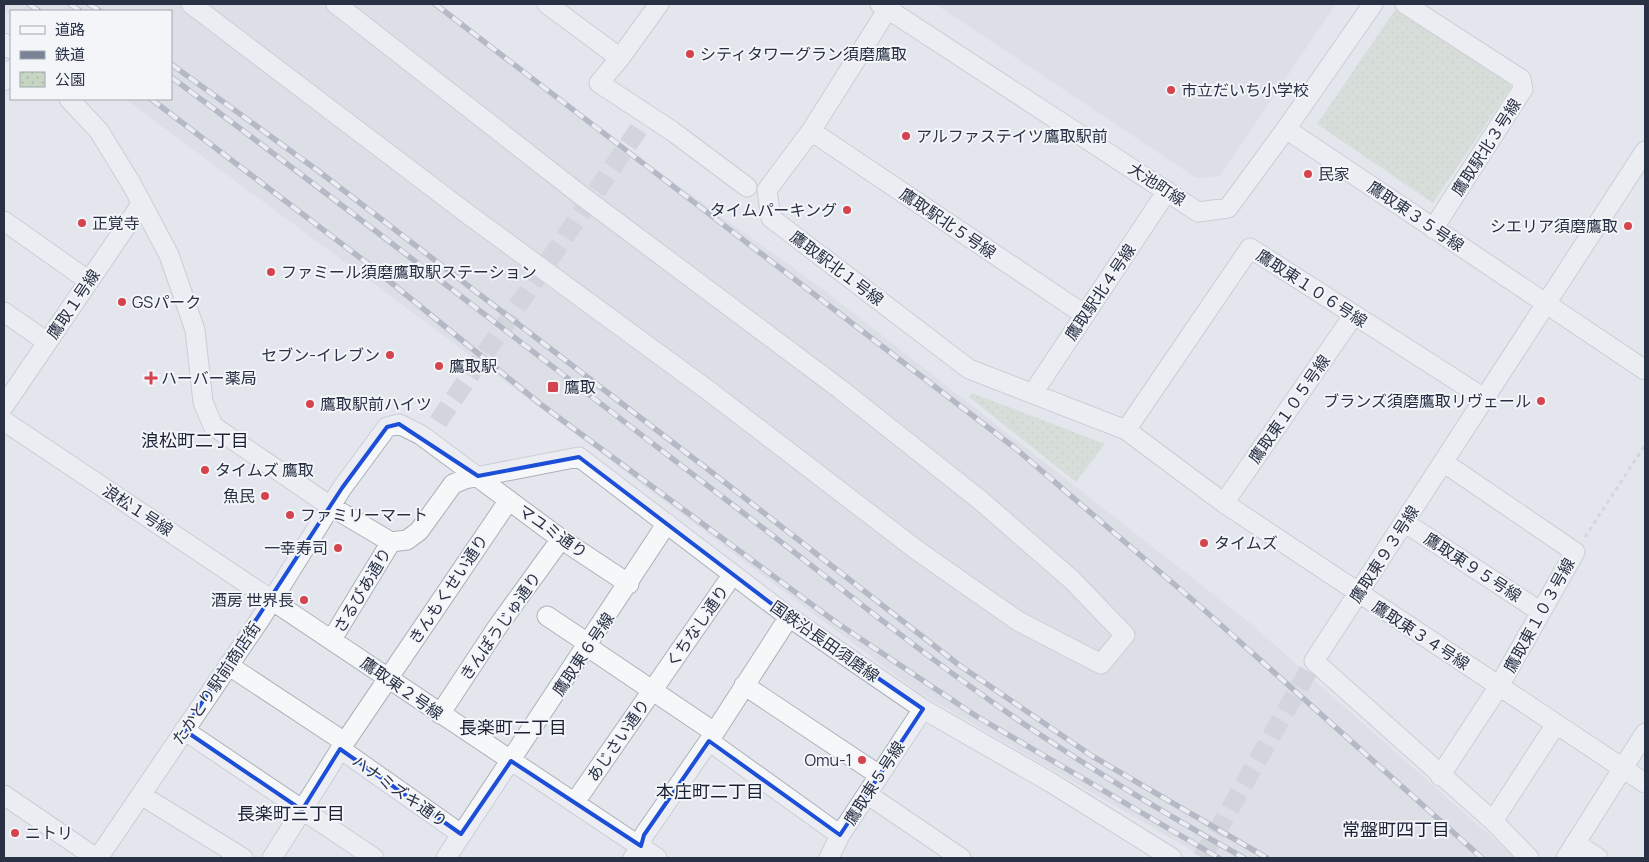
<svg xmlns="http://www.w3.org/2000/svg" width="1649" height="862" font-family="Manrope,'Noto Sans JP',sans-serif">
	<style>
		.built { fill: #d4d8e1 }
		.park { fill: url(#park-dots) }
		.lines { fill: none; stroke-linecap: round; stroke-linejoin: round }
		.minor-tunnel { stroke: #bec2cb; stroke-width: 19; stroke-dasharray: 19 9; stroke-linecap: butt }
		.minor-casing { stroke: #abb0ba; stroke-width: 21 }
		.path { stroke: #c1c4ca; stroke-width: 3; stroke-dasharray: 4 4; stroke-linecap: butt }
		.minor { stroke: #f6f7f9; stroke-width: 19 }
		.rail-casing { stroke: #7b8396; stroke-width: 5.5 }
		.rail { stroke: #f3f5f9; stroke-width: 4; stroke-dasharray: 11; stroke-linecap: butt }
		.marked { fill: none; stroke: #1d4ed8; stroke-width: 4; stroke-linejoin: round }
		.poi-dot { fill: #d5434e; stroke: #f3f5f9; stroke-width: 2 }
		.labels { text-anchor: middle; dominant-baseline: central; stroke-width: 4; stroke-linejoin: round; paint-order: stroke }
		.poi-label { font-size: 16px; fill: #293145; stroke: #f3f5f9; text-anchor: start }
		.street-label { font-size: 16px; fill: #293145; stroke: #f3f5f9 }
		.neighbourhood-label { font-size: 18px; fill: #1c2236; stroke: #f3f5f9 }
	</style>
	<defs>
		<pattern id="park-dots" width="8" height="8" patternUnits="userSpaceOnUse" patternTransform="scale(1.25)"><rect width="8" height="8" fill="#c7d6c3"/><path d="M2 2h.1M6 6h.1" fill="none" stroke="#abb8a9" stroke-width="1.8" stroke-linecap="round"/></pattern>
	</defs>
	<rect width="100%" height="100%" fill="#e3e6ec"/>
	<path class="built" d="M 4,4 L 439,4 L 622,145 L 824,290 L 1250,623 L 1515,858 L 1205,858 L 918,692 L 447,338 L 125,99 L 171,99 L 171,11 L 11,11 L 11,15 L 4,10 Z
		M 935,4 L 1336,4 L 1220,176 L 1196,178 Z"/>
	<path class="park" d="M 1397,7 L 1512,86 L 1433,203 L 1317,124 Z
		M 972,393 L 1105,444 L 1076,482 L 969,397 Z"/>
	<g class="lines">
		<path class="minor-tunnel" d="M 438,422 L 643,123
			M 1202,858 L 1314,661"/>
		<g class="minor-casing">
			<path id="minor" d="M 191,4 L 469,215 L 709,391 L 918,551 L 1018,621 L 1101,664 L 1125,635 L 1072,580 L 980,500 L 840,389 L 582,196 L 336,4
				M 547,4 L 620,58 L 599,83 L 672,131 L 747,187
				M 880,4 L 1198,212 L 1228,208 L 1286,129 L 1373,4
				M 891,4 L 811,131 L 767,190 L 771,218 L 969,369 L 1126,430 L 1224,503 L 1645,783
				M 1405,4 L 1521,79 L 1523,89 L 1433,229
				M 4,43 L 11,49
				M 620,58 L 659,4
				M 4,81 L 11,70
				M 69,99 L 99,131 L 132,185 L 169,255 L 195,330 L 203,402 L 213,426 L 330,506 L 391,542 L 407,540 L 419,531 L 453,484 L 465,479 L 579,457 L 789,617 L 923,709 L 1050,782 L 1172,858
				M 1286,129 L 1645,370
				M 811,131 L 1085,315
				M 4,221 L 89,281
				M 4,312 L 47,342
				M 1033,393 L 1167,191
				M 4,406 L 142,203
				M 4,421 L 657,858
				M 1126,430 L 1250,248 L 1484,398
				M 1224,503 L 1353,316
				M 1404,522 L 1541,612
				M 547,616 L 589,644
				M 332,639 L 391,542
				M 588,647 L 714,732
				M 228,665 L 340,739 L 346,753 L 461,834
				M 744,685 L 879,775
				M 440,714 L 498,626 L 561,539
				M 184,730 L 374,858
				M 709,741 L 840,835
				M 1440,776 L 1499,686 L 1575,552 L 1443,462
				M 867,794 L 961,858
				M 4,795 L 96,858
				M 141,795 L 243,858
				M 575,802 L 733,574
				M 1493,821 L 1556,724
				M 1575,843 L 1598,858
				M 98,858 L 261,618 L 342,488 L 387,427 L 399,424 L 421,435 L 561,539 L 629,584
				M 272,858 L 343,745 L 509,500
				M 446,858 L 667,523
				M 633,858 L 641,846 L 644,835 L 709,741 L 789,617
				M 829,858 L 840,835 L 923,709
				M 1529,858 L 1493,821 L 1314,661 L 1645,151
				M 1566,858 L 1645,733"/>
		</g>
		<path class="path" d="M 1585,537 L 1645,445"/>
		<use href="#minor" class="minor"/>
		<g class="rail-casing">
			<path id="rail" d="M 29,4 L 39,11
				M 70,4 L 80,11
				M 89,4 L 100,11
				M 435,4 L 1015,448 L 1202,608 L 1482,858
				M 171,64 L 317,170 L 714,474 L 959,665 L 1092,756 L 1267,858
				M 171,77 C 359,216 543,360 729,502 C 828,577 924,657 1027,726 C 1097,773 1171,817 1244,858
				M 151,99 L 367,263 L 539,403 L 837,623 L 976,716 L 1219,858"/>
		</g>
		<use href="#rail" class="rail"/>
	</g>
	<path d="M0 0H1649V862H0ZM 399,424 L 478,476 L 579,457 L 789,617 L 923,709 L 840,835 L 709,741 L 644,835 L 641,846 L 511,761 L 461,834 L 340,749 L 302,810 L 184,730 L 342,488 L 387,427 Z" fill="#e3e6ec" fill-opacity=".55" fill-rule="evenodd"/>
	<path class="marked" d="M 399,424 L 478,476 L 579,457 L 789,617 L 923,709 L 840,835 L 709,741 L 644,835 L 641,846 L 511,761 L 461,834 L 340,749 L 302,810 L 184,730 L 342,488 L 387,427 Z"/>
	<g class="poi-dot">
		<circle cx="690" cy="54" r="5"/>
		<circle cx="1171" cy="90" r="5"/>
		<circle cx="906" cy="136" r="5"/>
		<circle cx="1308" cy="174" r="5"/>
		<circle cx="847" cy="210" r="5"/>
		<circle cx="82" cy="223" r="5"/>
		<circle cx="1628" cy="226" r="5"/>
		<circle cx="271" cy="272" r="5"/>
		<circle cx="122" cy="302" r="5"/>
		<circle cx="390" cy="355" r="5"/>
		<circle cx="439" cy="366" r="5"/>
		<path d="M148.5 370.5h5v5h5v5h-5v5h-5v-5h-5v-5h5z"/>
		<rect x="547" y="381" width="12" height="12" rx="2.5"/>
		<circle cx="1541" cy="401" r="5"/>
		<circle cx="310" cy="404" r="5"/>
		<circle cx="205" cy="470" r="5"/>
		<circle cx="265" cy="496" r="5"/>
		<circle cx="290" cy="515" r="5"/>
		<circle cx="1204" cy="543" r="5"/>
		<circle cx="338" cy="548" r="5"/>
		<circle cx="304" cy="600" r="5"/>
		<circle cx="862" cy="760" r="5"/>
		<circle cx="15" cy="833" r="5"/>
	</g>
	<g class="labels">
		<g class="poi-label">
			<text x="700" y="54">シティタワーグラン須磨鷹取</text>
			<text x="1181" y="90">市立だいち小学校</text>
			<text x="916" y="136">アルファステイツ鷹取駅前</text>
			<text x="1318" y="174">民家</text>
			<text x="837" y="210" text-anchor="end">タイムパーキング</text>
			<text x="92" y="223">正覚寺</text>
			<text x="1618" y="226" text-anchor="end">シエリア須磨鷹取</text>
			<text x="281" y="272">ファミール須磨鷹取駅ステーション</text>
			<text x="132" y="302">GSパーク</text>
			<text x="380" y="355" text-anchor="end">セブン-イレブン</text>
			<text x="449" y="366">鷹取駅</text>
			<text x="161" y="378">ハーバー薬局</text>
			<text x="564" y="387">鷹取</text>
			<text x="1531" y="401" text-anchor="end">ブランズ須磨鷹取リヴェール</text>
			<text x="320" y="404">鷹取駅前ハイツ</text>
			<text x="215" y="470">タイムズ 鷹取</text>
			<text x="255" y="496" text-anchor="end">魚民</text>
			<text x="300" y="515">ファミリーマート</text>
			<text x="1214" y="543">タイムズ</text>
			<text x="328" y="548" text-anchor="end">一幸寿司</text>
			<text x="294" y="600" text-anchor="end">酒房 世界長</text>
			<text x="852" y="760" text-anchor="end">Omu-1</text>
			<text x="25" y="833">ニトリ</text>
		</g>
		<g class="street-label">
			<text transform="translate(1486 147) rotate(-57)">鷹取駅北３号線</text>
			<text transform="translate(1157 184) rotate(33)">大池町線</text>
			<text transform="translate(1416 216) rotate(34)">鷹取東３５号線</text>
			<text transform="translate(948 223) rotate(34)">鷹取駅北５号線</text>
			<text transform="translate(837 268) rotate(37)">鷹取駅北１号線</text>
			<text transform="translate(1312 288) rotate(33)">鷹取東１０６号線</text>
			<text transform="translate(1100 292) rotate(-56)">鷹取駅北４号線</text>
			<text transform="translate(73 304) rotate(-56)">鷹取１号線</text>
			<text transform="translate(1289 409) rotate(-55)">鷹取東１０５号線</text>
			<text transform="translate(138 510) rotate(33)">浪松１号線</text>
			<text transform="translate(553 531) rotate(35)">マユミ通り</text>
			<text transform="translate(1384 554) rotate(-57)">鷹取東９３号線</text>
			<text transform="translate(1473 567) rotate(33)">鷹取東９５号線</text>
			<text transform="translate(448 589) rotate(-56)">きんもくせい通り</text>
			<text transform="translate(362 590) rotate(-59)">さるびあ通り</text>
			<text transform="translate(1539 615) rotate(-61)">鷹取東１０３号線</text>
			<text transform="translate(500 626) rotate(-55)">きんぽうじゅ通り</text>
			<text transform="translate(697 626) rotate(-55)">くちなし通り</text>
			<text transform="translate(1421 635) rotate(33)">鷹取東３４号線</text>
			<text transform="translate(825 641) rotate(35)">国鉄沿長田須磨線</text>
			<text transform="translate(583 654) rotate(-56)">鷹取東６号線</text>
			<text transform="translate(216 683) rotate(-56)">たかとり駅前商店街</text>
			<text transform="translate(402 688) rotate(35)">鷹取東２号線</text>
			<text transform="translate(618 740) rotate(-55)">あじさい通り</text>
			<text transform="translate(874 783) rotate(-57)">鷹取東５号線</text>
			<text transform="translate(400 791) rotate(35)">ハナミズキ通り</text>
		</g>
		<g class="neighbourhood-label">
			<text x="195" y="440">浪松町二丁目</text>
			<text x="513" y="727">長楽町二丁目</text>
			<text x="710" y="791">本庄町二丁目</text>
			<text x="291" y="813">長楽町三丁目</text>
			<text x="1396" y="829">常盤町四丁目</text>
		</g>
	</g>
	<rect width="1649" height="862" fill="none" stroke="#293145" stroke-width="10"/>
	<rect x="10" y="10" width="162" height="90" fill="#f3f5f9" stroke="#a2a7b1"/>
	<rect x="20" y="26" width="25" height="8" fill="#f6f7f9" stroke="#a2a7b1"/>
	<text x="55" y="35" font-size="15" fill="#293145">道路</text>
	<rect x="20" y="51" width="25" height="8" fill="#7b8396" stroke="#a2a7b1"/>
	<text x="55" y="60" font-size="15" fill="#293145">鉄道</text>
	<rect x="20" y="72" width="25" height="15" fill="url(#park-dots)" stroke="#a2a7b1"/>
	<text x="55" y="85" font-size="15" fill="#293145">公園</text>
</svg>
